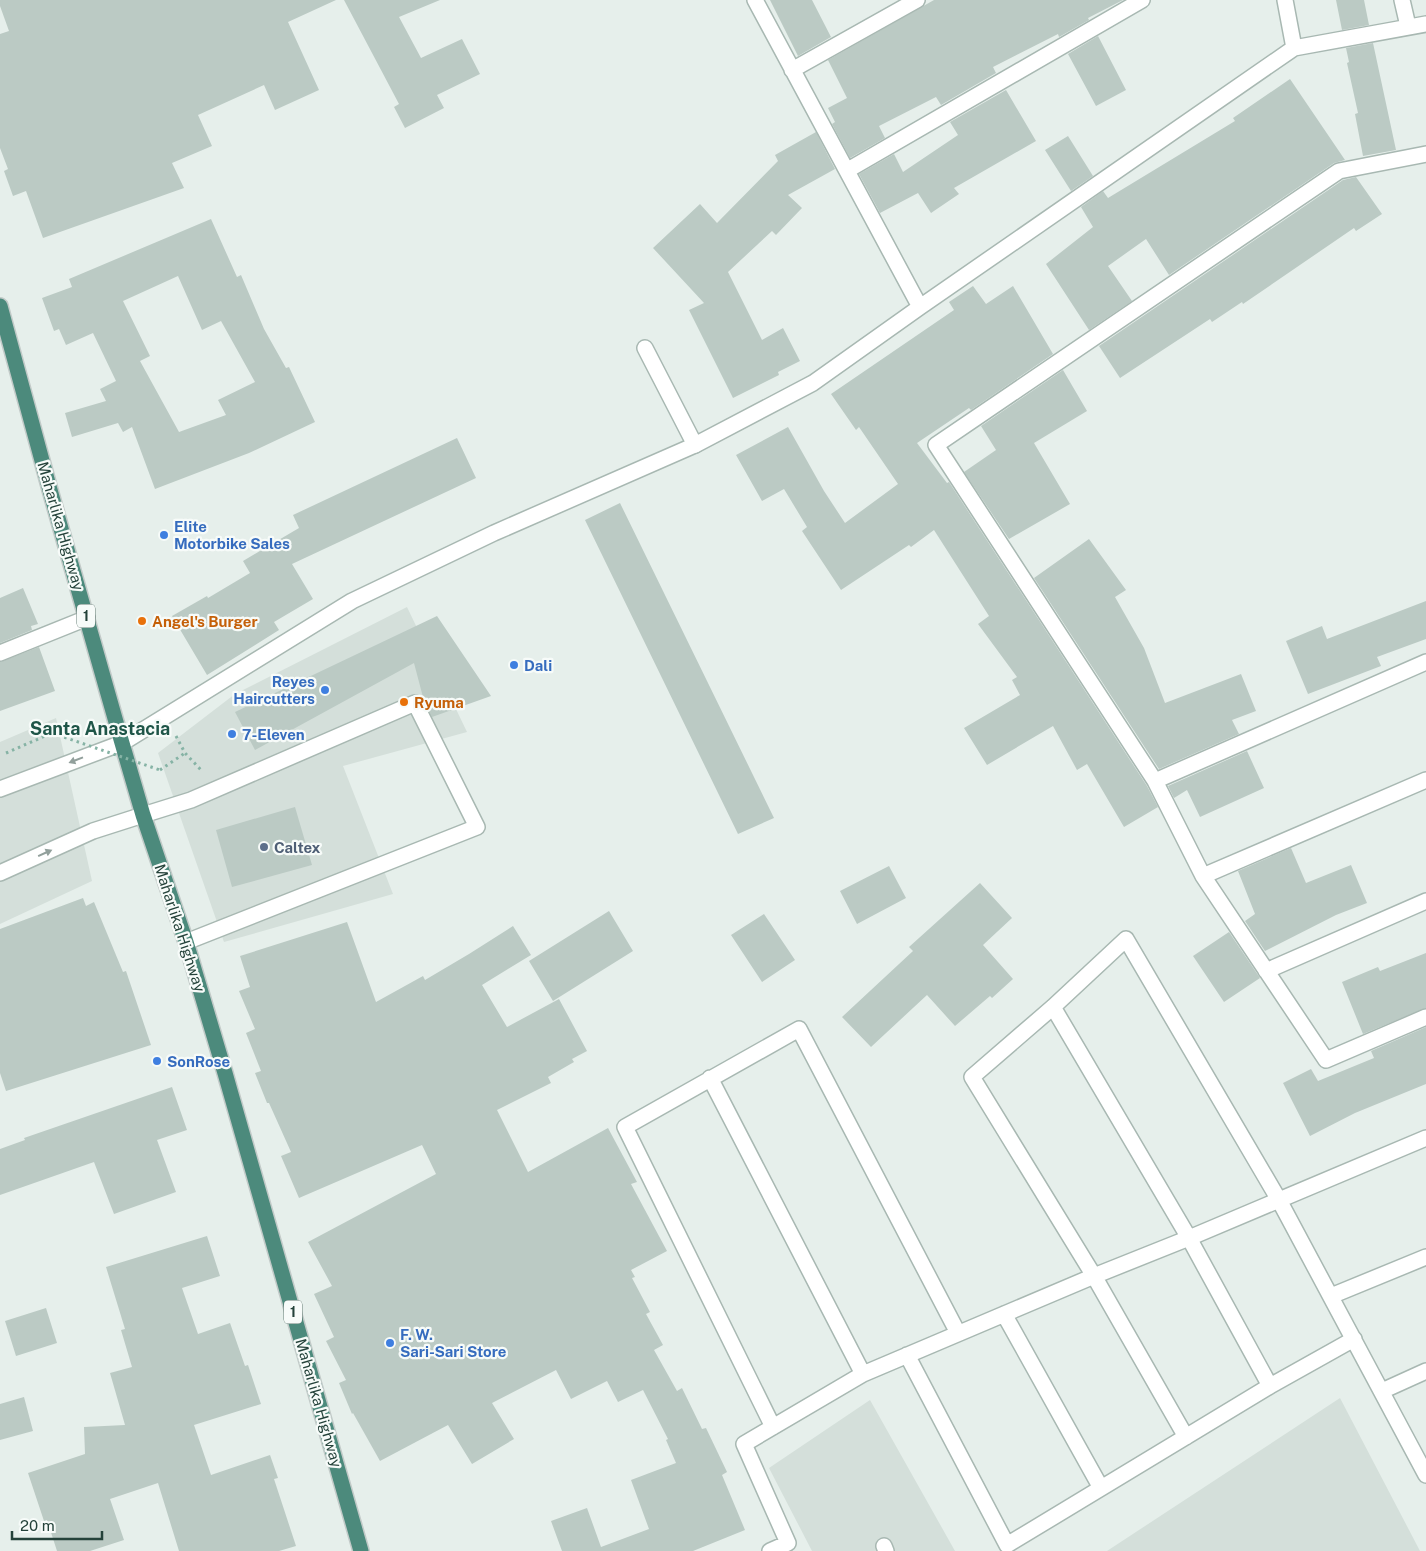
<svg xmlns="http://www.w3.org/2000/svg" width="1426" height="1551" font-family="'Public Sans',sans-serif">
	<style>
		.built { fill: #d4dfda }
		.building { fill: #bbcac4; fill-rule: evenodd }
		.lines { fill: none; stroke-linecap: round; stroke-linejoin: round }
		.service-casing { stroke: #a8b8b2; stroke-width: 18 }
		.minor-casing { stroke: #a8b8b2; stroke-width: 18 }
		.tertiary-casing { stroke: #a8b8b2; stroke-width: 18 }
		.trunk-casing { stroke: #c2cac8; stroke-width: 18 }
		.path { stroke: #86b3a5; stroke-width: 3; stroke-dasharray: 2.5 4; stroke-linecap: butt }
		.service { stroke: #fff; stroke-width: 15 }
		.minor { stroke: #fff; stroke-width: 15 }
		.tertiary { stroke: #fff; stroke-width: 15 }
		.trunk { stroke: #4c8a7c; stroke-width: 15 }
		.path-bridge { stroke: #86b3a5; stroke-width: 3; stroke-dasharray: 2.5 4; stroke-linecap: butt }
		.oneway { fill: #92a09c }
		.shop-dot { fill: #3f7fe0; stroke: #f7fbf9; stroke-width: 2 }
		.food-dot { fill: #e8710a; stroke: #f7fbf9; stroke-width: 2 }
		.service-dot { fill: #5c6f8a; stroke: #f7fbf9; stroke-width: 2 }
		.labels { text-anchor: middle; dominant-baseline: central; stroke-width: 4.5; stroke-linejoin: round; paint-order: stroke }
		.shield { fill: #f7fbf9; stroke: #637a73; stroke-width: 1 }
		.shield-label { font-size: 14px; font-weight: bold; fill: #24423a }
		.street-label { font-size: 15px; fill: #24423a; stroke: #f7fbf9 }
		.shop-label { font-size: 15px; font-weight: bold; fill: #366cbe; stroke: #f7fbf9; text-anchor: start }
		.food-label { font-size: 15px; font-weight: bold; fill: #c56008; stroke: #f7fbf9; text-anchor: start }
		.service-label { font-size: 15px; font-weight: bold; fill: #4e5e75; stroke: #f7fbf9; text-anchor: start }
		.quarter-label { font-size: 18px; font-weight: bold; fill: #1f5548; stroke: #f7fbf9 }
	</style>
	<rect width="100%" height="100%" fill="#e6efeb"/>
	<path class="built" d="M 407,607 L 467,732 L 343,766 L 393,894 L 224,942 L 158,753 L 235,694 Z
		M 56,718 L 92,881 L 0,924 L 0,742 Z
		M 1340,1398 L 1420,1551 L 1107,1551 Z
		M 870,1400 L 955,1551 L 812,1551 L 769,1468 Z"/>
	<path class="building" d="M 0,0 L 336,0 L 288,22 L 319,90 L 275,110 L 264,85 L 198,115 L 212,146 L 172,163 L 184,188 L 43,238 L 26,191 L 13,196 L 4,171 L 8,169 L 0,148 L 0,34 L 9,31 L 0,6 Z
		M 344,0 L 440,0 L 399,17 L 421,58 L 462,39 L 480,74 L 437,95 L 444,108 L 405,128 L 394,107 L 399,104 Z
		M 770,0 L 812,0 L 831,37 L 798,56 Z
		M 934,0 L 1123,0 L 1088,18 L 1089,20 L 1059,37 L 1058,34 L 993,67 L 996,73 L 941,105 L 936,97 L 879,126 L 885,138 L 850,158 L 832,124 L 835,122 L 828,108 L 847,98 L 828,60 Z
		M 1336,0 L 1364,0 L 1369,25 L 1342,30 Z
		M 1098,36 L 1126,90 L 1096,106 L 1068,54 Z
		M 1373,43 L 1396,150 L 1363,156 L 1355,114 L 1358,113 L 1347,63 L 1349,62 L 1346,48 Z
		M 1290,79 L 1345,160 L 1334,163 L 1169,275 L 1146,239 L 1108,266 L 1132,301 L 1089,330 L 1046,264 L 1093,227 L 1081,207 L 1103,191 L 1108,198 L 1235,121 L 1233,118 Z
		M 1006,90 L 1036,141 L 954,188 L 959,194 L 931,213 L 918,193 L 880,213 L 859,174 L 894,154 L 903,172 L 958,135 L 950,122 Z
		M 816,132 L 835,169 L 788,195 L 802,208 L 776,235 L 772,231 L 728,272 L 762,340 L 783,328 L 800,361 L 778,372 L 779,375 L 733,398 L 689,310 L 704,303 L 653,248 L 700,204 L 717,223 L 778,161 L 775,155 Z
		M 1068,136 L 1093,176 L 1071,191 L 1045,150 Z
		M 1356,177 L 1382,214 L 1356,231 L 1354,228 L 1243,304 L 1242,302 L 1212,322 L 1210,319 L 1120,378 L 1099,346 L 1343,180 Z
		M 211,219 L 237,277 L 241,275 L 264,329 L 286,368 L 289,367 L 315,422 L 249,453 L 155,489 L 132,427 L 123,432 L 118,423 L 72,437 L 65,413 L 106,401 L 100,389 L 116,381 L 93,333 L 66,345 L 59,329 L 54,331 L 42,298 L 72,287 L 69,279 ZM 178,276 L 202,330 L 221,321 L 255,382 L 218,400 L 226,415 L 179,432 L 140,361 L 150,356 L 123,301 Z
		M 973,286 L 986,304 L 1013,286 L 1053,354 L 971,410 L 969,408 L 917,443 L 947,483 L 949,482 L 1147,786 L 1158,807 L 1124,827 L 1087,764 L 1077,770 L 1053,726 L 987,765 L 964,728 L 1020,695 L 1012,680 L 1017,677 L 978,624 L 989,616 L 934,530 L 911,547 L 909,545 L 841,590 L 802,531 L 807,527 L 784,489 L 762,501 L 736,455 L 788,427 L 824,491 L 845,523 L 898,484 L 859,427 L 856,430 L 831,394 L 954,310 L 949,302 Z
		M 1063,370 L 1087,411 L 1034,443 L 1070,504 L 1009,539 L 964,472 L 996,450 L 981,426 Z
		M 457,438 L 476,478 L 292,564 L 313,599 L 274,622 L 279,630 L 207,675 L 172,616 L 207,596 L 208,598 L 250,573 L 243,561 L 299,528 L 293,515 Z
		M 620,503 L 774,818 L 738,834 L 585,520 Z
		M 1089,539 L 1126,590 L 1115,597 L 1144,648 L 1165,703 L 1241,674 L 1256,711 L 1232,720 L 1239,734 L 1159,769 L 1034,578 Z
		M 23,588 L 38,624 L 31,626 L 32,630 L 0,643 L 0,598 Z
		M 1426,601 L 1426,639 L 1377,657 L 1381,666 L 1308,694 L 1286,641 L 1322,626 L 1327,639 Z
		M 437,616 L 491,696 L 432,717 L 424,701 L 414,663 L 255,750 L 235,712 Z
		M 39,647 L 55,691 L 0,711 L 0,662 Z
		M 1247,751 L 1264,788 L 1200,817 L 1187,790 L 1174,798 L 1168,786 Z
		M 295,807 L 312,865 L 232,887 L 216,830 Z
		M 1291,848 L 1306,883 L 1351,865 L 1367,903 L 1336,915 L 1265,951 L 1245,921 L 1255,914 L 1238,871 Z
		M 889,866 L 906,898 L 857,924 L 840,891 Z
		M 980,883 L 1012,918 L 983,945 L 1013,979 L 992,998 L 990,996 L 955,1026 L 927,995 L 871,1047 L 842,1017 L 913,951 L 909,947 Z
		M 83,898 L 86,906 L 94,902 L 123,972 L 126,971 L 151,1045 L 6,1091 L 0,1073 L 0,929 Z
		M 609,911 L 633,951 L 553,1001 L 529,961 Z
		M 764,914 L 795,960 L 762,982 L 731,935 Z
		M 347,922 L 376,1002 L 423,976 L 425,980 L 469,954 L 513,926 L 531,955 L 482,985 L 507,1027 L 559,999 L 587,1051 L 572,1059 L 574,1062 L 548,1077 L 551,1083 L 497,1110 L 528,1172 L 608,1128 L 637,1182 L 631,1184 L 667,1251 L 631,1270 L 635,1277 L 632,1278 L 650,1312 L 646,1314 L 663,1345 L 654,1350 L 677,1391 L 682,1388 L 702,1429 L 706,1428 L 727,1472 L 722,1475 L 745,1530 L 693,1551 L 562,1551 L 551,1521 L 587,1508 L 601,1547 L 649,1529 L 631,1480 L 676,1463 L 666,1440 L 668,1439 L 643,1390 L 618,1402 L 607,1381 L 571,1399 L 556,1370 L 492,1403 L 514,1439 L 472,1464 L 448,1425 L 380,1461 L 353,1413 L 352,1414 L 339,1383 L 346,1380 L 326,1341 L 334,1337 L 314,1294 L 332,1286 L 308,1242 L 436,1174 L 422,1145 L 299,1198 L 281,1156 L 291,1152 L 269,1103 L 267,1103 L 255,1073 L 261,1071 L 246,1033 L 255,1029 L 239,991 L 250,987 L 240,956 Z
		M 1229,932 L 1260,978 L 1224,1002 L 1193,956 Z
		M 1426,953 L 1426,1008 L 1363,1034 L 1342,982 L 1378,967 L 1380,971 Z
		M 1426,1027 L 1426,1084 L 1355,1113 L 1310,1136 L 1283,1083 L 1311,1069 L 1318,1081 L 1374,1058 L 1371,1051 Z
		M 172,1087 L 187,1130 L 157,1140 L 176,1192 L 114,1214 L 94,1162 L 0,1195 L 0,1149 L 25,1140 L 24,1138 Z
		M 207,1236 L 220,1276 L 182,1288 L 198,1334 L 230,1323 L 245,1366 L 248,1365 L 261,1404 L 194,1425 L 211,1475 L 270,1455 L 278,1478 L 274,1479 L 296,1546 L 279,1551 L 179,1551 L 158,1483 L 110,1499 L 124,1540 L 90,1551 L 57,1551 L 47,1520 L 44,1521 L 28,1473 L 85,1454 L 84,1427 L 125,1425 L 110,1373 L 132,1367 L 121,1330 L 125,1329 L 106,1267 Z
		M 46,1308 L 57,1343 L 16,1356 L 5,1321 Z
		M 24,1397 L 33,1431 L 0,1440 L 0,1404 Z"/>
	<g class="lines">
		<g class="service-casing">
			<path id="service" d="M 645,348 L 695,445
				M 143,815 L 191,800 L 415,703 L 477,827 L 186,942
				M 884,1546 L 886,1551"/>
		</g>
		<g class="minor-casing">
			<path id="minor" d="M 755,0 L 920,307
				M 1285,0 L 1294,48
				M 1402,0 L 1408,26
				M 792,70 L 917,0
				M 1426,154 L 1339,171 L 936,445 L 1155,781 L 1203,876 L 1326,1060 L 1426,1017
				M 848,170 L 1142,0
				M 0,653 L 87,618
				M 122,743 L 352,601 L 494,533 L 695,445 L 813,383 L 920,307 L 1294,48 L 1426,24
				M 1155,781 L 1426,662
				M 1203,876 L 1426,780
				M 1266,971 L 1426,901
				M 1053,1007 L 1189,1238 L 1270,1386
				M 710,1078 L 863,1374
				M 1331,1296 L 1426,1257
				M 1004,1314 L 1101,1488
				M 907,1355 L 1007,1545 L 1270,1386 L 1354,1339
				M 1382,1391 L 1426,1371
				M 773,1427 L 625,1127 L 799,1029 L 958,1333
				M 1186,1437 L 1094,1276 L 972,1077 L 1053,1007 L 1126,939 L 1279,1200 L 1426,1475
				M 770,1551 L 788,1543 L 744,1444 L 863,1374 L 1094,1276 L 1189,1238 L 1426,1138"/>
		</g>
		<g class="tertiary-casing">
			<path id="tertiary" d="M 0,789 L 122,743
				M 0,873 L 93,831 L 143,815"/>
		</g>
		<g class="trunk-casing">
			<path id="trunk" d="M 0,306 L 50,490 L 122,743 L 143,815 L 186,942 L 225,1073 L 361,1551"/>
		</g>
		<path class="path" d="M 176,736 L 185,753 L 202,771
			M 6,753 L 52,733
			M 160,770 L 185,753"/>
		<use href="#service" class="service"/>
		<use href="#minor" class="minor"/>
		<use href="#tertiary" class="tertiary"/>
		<use href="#trunk" class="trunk"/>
		<path class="path-bridge" d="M 52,733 L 160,770"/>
	</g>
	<defs><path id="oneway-solid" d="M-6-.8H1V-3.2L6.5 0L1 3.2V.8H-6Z" transform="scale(1.25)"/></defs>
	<g class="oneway">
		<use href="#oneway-solid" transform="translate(76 760) rotate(159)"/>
		<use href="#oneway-solid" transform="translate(45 853) rotate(-24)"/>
	</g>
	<g class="shop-dot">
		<circle cx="164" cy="535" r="5"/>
		<circle cx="514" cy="665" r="5"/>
		<circle cx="325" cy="690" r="5"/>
		<circle cx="232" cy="734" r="5"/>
		<circle cx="157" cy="1061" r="5"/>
		<circle cx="390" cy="1343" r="5"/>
	</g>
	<g class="food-dot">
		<circle cx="142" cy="621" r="5"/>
		<circle cx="404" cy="702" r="5"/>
	</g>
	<circle class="service-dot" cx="264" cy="847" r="5"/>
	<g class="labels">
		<g class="shield">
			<rect x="77" y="604.5" width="18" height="23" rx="4"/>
			<rect x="284" y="1300.5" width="18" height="23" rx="4"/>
		</g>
		<g class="shield-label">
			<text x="86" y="616">1</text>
			<text x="293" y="1312">1</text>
		</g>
		<g class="street-label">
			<text transform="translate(61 526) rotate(74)">Maharlika Highway</text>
			<text transform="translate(180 928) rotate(72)">Maharlika Highway</text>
			<text transform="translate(319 1403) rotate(74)">Maharlika Highway</text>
		</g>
		<g class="shop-label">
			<text x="174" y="526">Elite<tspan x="174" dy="17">Motorbike Sales</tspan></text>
			<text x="524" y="665">Dali</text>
			<text x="315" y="681" text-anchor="end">Reyes<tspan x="315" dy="17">Haircutters</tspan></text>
			<text x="242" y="734">7-Eleven</text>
			<text x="167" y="1061">SonRose</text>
			<text x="400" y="1334">F. W.<tspan x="400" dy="17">Sari-Sari Store</tspan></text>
		</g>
		<g class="food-label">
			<text x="152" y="621">Angel's Burger</text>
			<text x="414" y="702">Ryuma</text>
		</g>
		<g class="service-label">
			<text x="274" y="847">Caltex</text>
		</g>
		<g class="quarter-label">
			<text x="100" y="728">Santa Anastacia</text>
		</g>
	</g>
	<path d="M12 1531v8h90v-8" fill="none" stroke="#24423a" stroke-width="2.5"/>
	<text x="20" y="1531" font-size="15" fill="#24423a" stroke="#f7fbf9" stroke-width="4" paint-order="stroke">20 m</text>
</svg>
